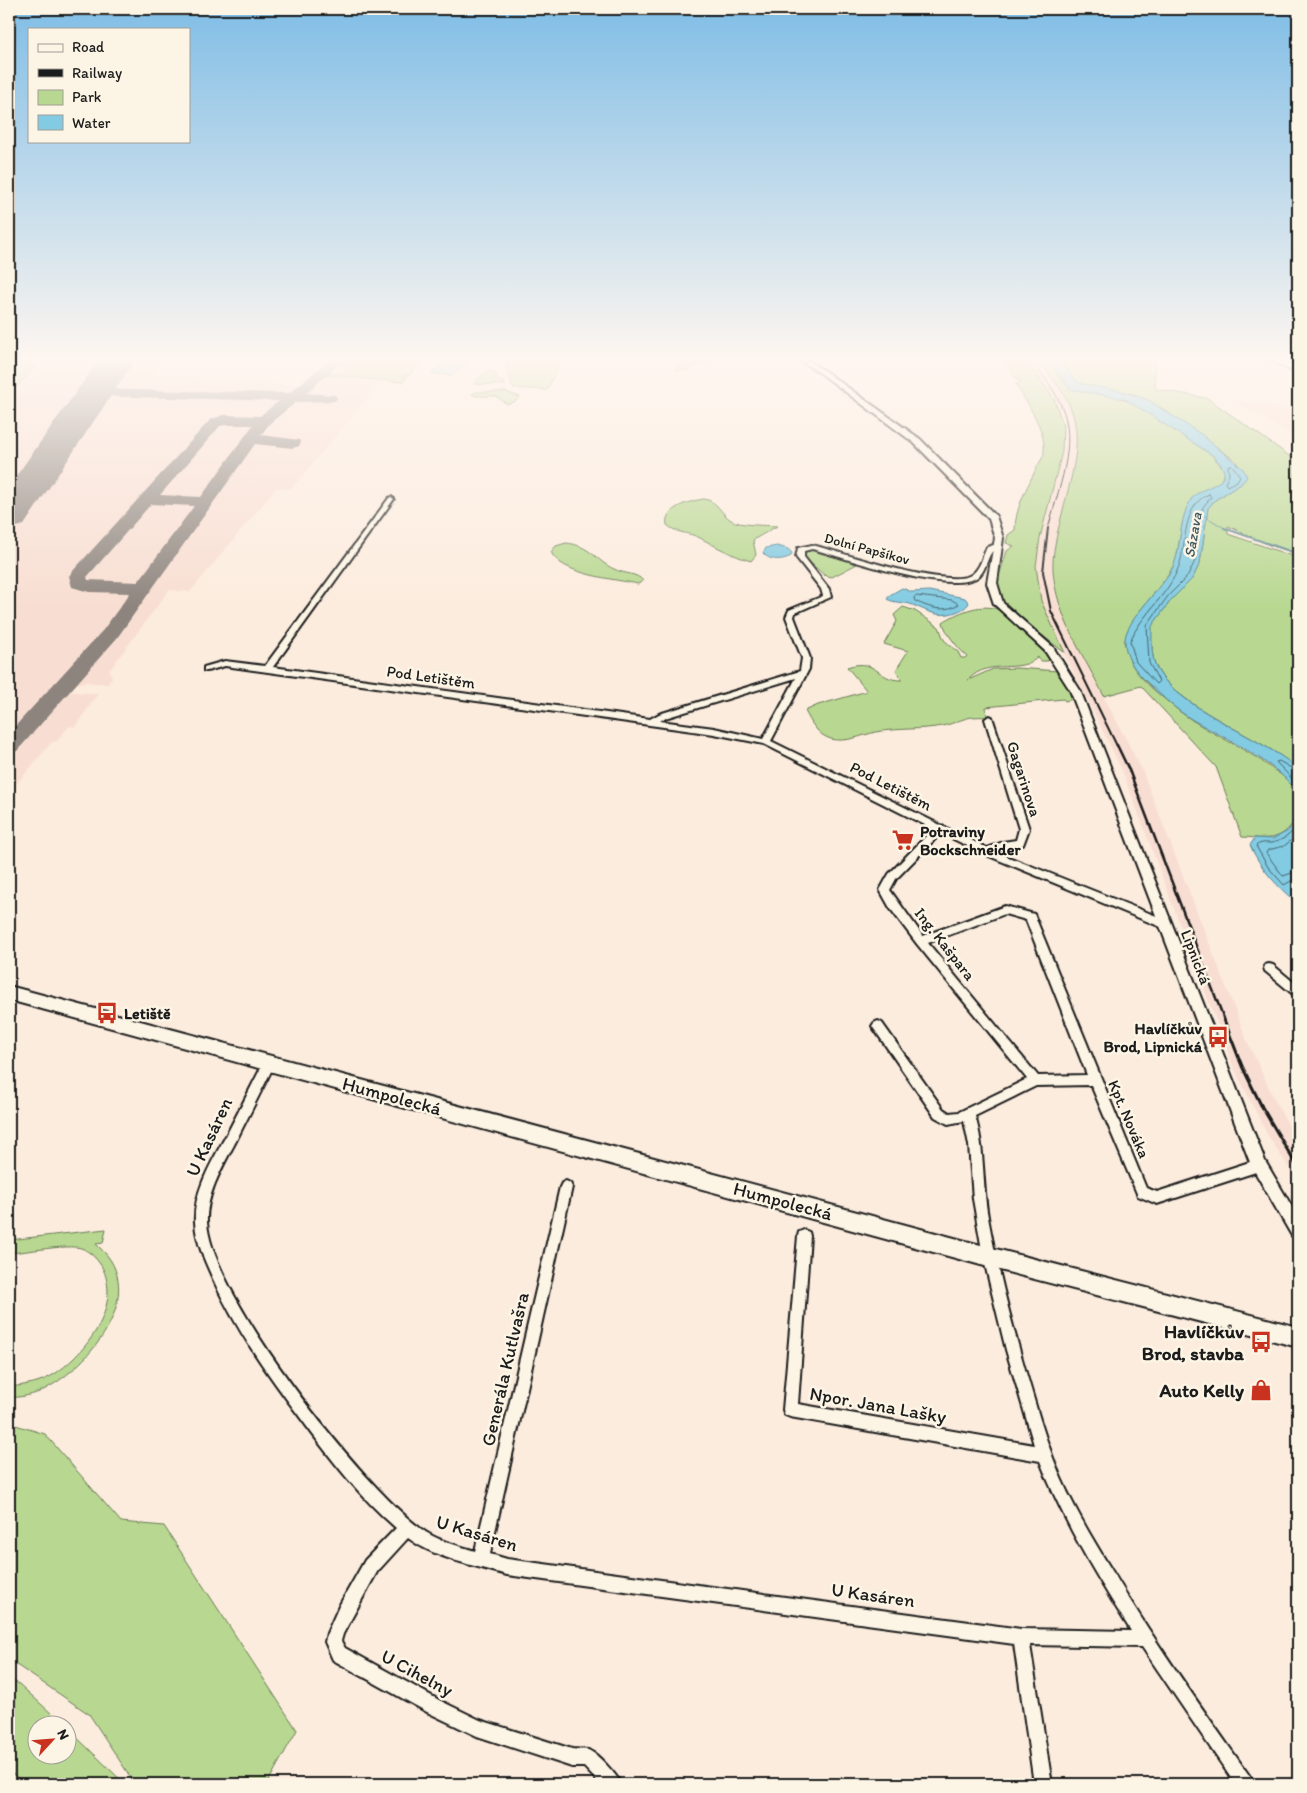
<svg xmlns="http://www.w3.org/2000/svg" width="1307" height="1793" font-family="Itim,sans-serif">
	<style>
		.built { fill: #f8ded2 }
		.green { fill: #b8d891; stroke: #6a7a56 }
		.water { fill: #82cbe2; stroke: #598593 }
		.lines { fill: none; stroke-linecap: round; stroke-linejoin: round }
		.shore { stroke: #45626b; stroke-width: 1 }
		.stream-far1 { stroke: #598593; stroke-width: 1 }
		.stream { stroke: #598593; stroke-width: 2 }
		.taxiway { fill: #8c847d; fill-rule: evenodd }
		.runway { fill: #8c847d; fill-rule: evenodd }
		.minor-casing { stroke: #1c1c1c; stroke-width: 4 }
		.tertiary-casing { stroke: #1c1c1c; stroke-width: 4 }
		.secondary-casing { stroke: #1c1c1c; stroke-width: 4 }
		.primary-casing { stroke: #1c1c1c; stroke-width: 4 }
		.minor { fill: #fcf5e5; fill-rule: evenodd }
		.tertiary { fill: #fcf5e5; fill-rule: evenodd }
		.secondary { fill: #fcf5e5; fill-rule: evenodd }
		.primary { fill: #fcf5e5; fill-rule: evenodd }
		.rail-far3 { stroke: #1c1c1c; stroke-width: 1 }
		.rail-far2 { stroke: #1c1c1c; stroke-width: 2 }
		.rail-far1 { stroke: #1c1c1c; stroke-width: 2.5 }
		.rail { stroke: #1c1c1c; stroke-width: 3 }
		.labels { text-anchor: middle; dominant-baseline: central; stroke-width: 5; stroke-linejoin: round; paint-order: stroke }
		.far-street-label { font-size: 14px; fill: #1c1c1c; stroke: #fcf5e5 }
		.far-water-label { font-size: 15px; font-style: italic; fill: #405961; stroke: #fcf5e5 }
		.street-label { font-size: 16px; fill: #1c1c1c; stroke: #fcf5e5 }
		.poi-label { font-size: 16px; font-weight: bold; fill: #1c1c1c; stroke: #fcf5e5; text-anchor: start }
		.near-street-label { font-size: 19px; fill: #1c1c1c; stroke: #fcf5e5 }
		.near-poi-label { font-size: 19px; font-weight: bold; fill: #1c1c1c; stroke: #fcf5e5; text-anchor: end }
	</style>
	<rect width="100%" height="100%" fill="#fcecde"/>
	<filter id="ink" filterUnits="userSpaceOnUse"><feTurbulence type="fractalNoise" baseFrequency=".02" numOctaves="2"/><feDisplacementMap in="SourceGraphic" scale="10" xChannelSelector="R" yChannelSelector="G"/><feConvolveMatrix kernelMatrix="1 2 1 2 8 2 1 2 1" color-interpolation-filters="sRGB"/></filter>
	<g filter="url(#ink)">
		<path class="built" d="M 44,357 L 165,357 L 154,373 L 306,386 L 317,377 L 326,376 L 383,380 L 291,489 L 276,488 L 190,592 L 169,590 L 109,671 L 112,677 L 108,684 L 85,682 L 72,685 L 67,689 L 66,691 L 98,694 L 75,727 L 69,726 L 57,741 L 51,743 L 9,793 L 9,394 Z
			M 1024,357 L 1036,357 L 1053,379 L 1067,399 L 1076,426 L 1076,454 L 1053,558 L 1054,585 L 1058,602 L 1075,641 L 1142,770 L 1248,1043 L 1278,1107 L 1298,1141 L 1298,1182 L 1267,1134 L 1233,1066 L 1122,770 L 1058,641 L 1041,601 L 1037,583 L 1037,556 L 1062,452 L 1063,432 L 1059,412 L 1054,399 Z
			M 1233,401 L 1296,412 L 1289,407 L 1298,405 L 1298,438 Z"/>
		<path class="green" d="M 9,357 L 44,357 L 9,395 Z
			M 346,357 L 428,357 L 410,375 L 403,375 L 407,378 L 403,382 L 326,375 L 328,372 L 341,374 L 347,370 L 345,366 L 337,363 Z
			M 497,357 L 563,357 L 547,390 L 513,388 L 506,365 Z
			M 694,357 L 708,357 L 716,360 L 687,370 L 676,370 L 682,362 Z
			M 1000,357 L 1024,357 L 1054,399 L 1063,425 L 1062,452 L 1040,538 L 1036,566 L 1041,601 L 1065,653 L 1010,610 L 998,594 L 996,585 L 1007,551 L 1014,546 L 1006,543 L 1008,535 L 1015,530 C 1015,508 1027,488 1036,469 C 1039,462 1044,458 1044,451 C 1045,427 1027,404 1016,384 L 1020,383 Z
			M 1036,357 L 1046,357 L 1063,382 L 1083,392 L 1115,396 L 1135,404 L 1212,455 L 1223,468 L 1225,473 L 1219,483 L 1202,491 L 1191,499 L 1182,525 L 1176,560 L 1169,574 L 1140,611 L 1124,642 C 1127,649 1128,657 1131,663 C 1139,678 1156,692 1168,702 C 1199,730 1241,744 1274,770 C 1282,775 1292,782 1296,791 C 1301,800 1299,815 1293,823 C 1279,843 1264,838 1242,837 L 1216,767 L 1141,686 L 1104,696 C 1084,656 1056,616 1053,570 C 1052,553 1057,535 1061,518 C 1070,479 1087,438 1067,400 C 1059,384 1046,371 1036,357 Z
			M 1059,357 L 1155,357 L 1155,389 L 1207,398 L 1298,462 L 1298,554 L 1269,545 L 1228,526 L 1228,534 L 1298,558 L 1298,769 C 1265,738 1166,704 1154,661 C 1151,651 1152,637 1151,626 L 1172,599 L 1192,579 L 1200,563 L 1208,508 L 1215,500 L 1241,484 L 1236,461 L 1163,409 L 1133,394 L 1081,384 L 1075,380 Z
			M 489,371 L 496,373 L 497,377 L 506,385 L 474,384 L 485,372 Z
			M 476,392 L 506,392 L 520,397 L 516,401 L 507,404 L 495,396 L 476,396 L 472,394 Z
			M 704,499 C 718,501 720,513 731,520 C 741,526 766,525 777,526 L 753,540 L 756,555 L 751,561 C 733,556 717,547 700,538 C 689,532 677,534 667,525 C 663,508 690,501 704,499 Z
			M 566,543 C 590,545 596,561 614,569 C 623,574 638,573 643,581 L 638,584 C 616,579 561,575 551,552 L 556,546 Z
			M 811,549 L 857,564 L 832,577 L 824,575 L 805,558 L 803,554 L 805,551 Z
			M 903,607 L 915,611 L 939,627 L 944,640 L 958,652 L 961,658 L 965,658 L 967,656 C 960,651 944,631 943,622 C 957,613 979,603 997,609 C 1008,612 1040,649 1050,659 L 1048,661 L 1040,661 L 1038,657 C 1020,675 989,657 968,680 L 993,669 L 1016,668 L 1058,671 L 1065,678 L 1074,699 L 1065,701 L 1063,699 L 986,707 L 987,717 C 964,715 961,722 942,726 C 921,730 898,728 876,732 C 862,735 846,743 831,739 C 817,735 811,722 805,711 L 818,705 L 867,691 L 847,667 C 877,657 877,681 902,680 L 896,670 L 908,651 L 884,644 L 897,621 L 894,615 Z
			M 106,1229 L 103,1243 L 96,1244 C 101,1249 107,1254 111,1261 C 140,1309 80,1374 39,1392 C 29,1396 19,1397 9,1398 L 9,1387 C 26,1385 41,1383 56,1373 C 86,1352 121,1308 103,1269 C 99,1261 90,1251 81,1248 C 67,1244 26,1252 9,1253 L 9,1240 Z
			M 9,1423 L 45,1434 L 121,1522 L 164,1526 L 297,1730 L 267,1784 L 135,1784 L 89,1714 L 9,1660 Z
			M 9,1679 L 19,1684 L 64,1725 L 38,1726 L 38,1756 L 68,1756 L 68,1729 L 125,1784 L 29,1784 L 9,1772 Z"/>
		<path class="water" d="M 447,357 L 469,358 L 471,361 L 452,376 L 431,373 Z
			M 1046,357 L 1059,357 L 1075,380 L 1081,384 L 1118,390 L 1148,400 L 1202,435 L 1243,469 L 1247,477 L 1241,484 L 1215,500 L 1208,508 L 1200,563 L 1192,579 L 1172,599 L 1152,626 C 1152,637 1151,651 1154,661 C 1165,704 1265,738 1298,769 L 1298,797 C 1287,766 1221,737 1193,720 C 1176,710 1163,697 1149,684 C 1138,674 1125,659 1125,642 C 1123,623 1160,590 1170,573 C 1183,551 1177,523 1190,501 C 1201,482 1245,487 1212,455 L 1125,399 L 1070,389 Z
			M 777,546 L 788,549 L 792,553 L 791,556 C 782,561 769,561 763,553 L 766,548 Z
			M 902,588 L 912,592 L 929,591 L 965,598 L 969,603 C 966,608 961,610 956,612 C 937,619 927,610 910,604 C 903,602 894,603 887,599 L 890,595 Z
			M 1298,814 L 1298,881 L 1292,885 L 1298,890 L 1298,904 C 1278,887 1261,870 1250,845 L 1255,838 L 1273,839 L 1288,831 Z"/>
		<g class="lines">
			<path class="shore" d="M 1232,465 L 1240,476 L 1237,481 L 1227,486 L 1225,483 L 1229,475 L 1228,466 Z
				M 1209,494 L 1211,497 L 1203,507 L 1195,561 L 1188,576 L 1168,596 L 1147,625 L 1149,663 L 1159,681 L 1156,684 L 1136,662 L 1130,641 C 1142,613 1169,595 1179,566 C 1187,543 1182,505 1209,494 Z
				M 916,596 L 952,600 L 959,604 C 944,613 930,608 915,601 L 914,598 Z
				M 1298,772 L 1279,761 L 1276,762 L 1298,785
				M 1298,825 C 1291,834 1283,841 1271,843 C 1265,843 1260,842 1256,846 L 1268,867 L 1284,885 L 1298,877
				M 1298,835 L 1284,846 L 1268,850 L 1266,853 L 1283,876 L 1298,871"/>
			<path class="stream-far1" d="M 1205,516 L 1226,529"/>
			<path class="stream" d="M 1224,528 L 1298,554"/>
			<path class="taxiway" d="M 333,357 L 348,357 L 306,393 L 335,395 L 337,398 L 335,401 L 296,402 L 269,424 L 261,435 L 299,440 L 301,443 L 299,446 L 293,448 L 255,444 L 117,638 L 17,751 L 9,753 L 9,733 L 103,630 L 130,593 L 89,592 L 72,587 L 69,576 L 72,572 L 210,420 L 223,415 L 260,416 L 279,401 L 94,396 L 89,395 L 87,392 L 89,389 L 289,393 ZM 225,425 L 253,425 L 201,497 L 160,495 L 220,426 ZM 151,504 L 194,506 L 138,582 L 88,580 L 87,577 Z"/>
			<path class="runway" d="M 101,357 L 137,357 L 24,525 L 9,529 L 9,486 Z"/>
			<g class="minor-casing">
				<path id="minor" d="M 391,497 L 394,499 L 273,667 L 650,719 L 659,714 L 800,671 L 802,658 L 786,617 L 789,610 L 823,596 L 821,589 L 796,557 L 798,548 L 812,545 C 845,553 940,587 969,576 C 980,571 982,557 987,547 L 997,544 L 1001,546 C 999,548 996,548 994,550 C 986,556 987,572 976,578 C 945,594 847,558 812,549 L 804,551 L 804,557 L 829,589 L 831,597 L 795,613 L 794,617 L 810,658 L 809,669 L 771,741 L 987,848 L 1003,842 L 1016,840 L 1019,829 L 985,719 L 989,716 L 992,717 L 1029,829 L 1023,845 L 1004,848 L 996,852 L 1169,921 L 1170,924 L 1169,927 L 1161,927 L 984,854 L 941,833 L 896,879 L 890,890 L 923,936 L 1005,906 L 1034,914 L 1146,1188 L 1157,1192 L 1259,1159 L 1263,1161 L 1265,1165 L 1263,1169 L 1259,1171 L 1157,1204 L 1138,1196 L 1091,1085 L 1036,1086 L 975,1116 C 985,1148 982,1183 988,1217 C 999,1277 1015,1337 1033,1396 C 1041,1424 1050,1452 1061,1478 C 1076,1512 1095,1543 1114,1574 C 1156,1644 1204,1711 1251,1778 L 1254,1784 L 1235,1784 L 1142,1647 L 1030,1645 L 1052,1784 L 1034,1784 L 1014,1644 L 507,1575 C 474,1565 436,1559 408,1538 L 377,1572 L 343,1634 L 341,1641 L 345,1648 L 439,1700 L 480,1720 L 572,1749 C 577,1750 583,1749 588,1750 C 597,1753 617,1775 621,1784 L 600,1784 L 584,1767 L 572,1767 L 477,1736 L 427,1712 L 333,1660 L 325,1642 L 327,1633 L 339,1606 L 365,1560 L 396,1528 C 360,1497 330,1458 302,1420 C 269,1376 236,1330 213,1279 C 205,1261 196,1242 195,1222 C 193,1190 215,1157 229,1130 C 241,1107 253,1083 265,1060 L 269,1058 L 273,1060 L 275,1063 C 263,1088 250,1113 238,1137 C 225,1163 206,1192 207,1222 C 211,1295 360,1483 420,1528 C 435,1540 456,1545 475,1551 L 560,1187 L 562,1183 L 566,1181 L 570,1183 L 572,1187 L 490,1554 L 507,1559 L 1021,1629 L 1131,1631 C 1096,1576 1063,1521 1040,1461 L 790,1417 L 785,1415 L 783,1410 L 798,1236 L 799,1232 L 804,1230 L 809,1232 L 810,1236 L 798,1404 L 1034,1445 L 1006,1350 L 983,1256 L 973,1199 L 969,1145 L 964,1121 L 948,1124 L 935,1117 L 872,1026 L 874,1023 L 878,1021 L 882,1023 L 943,1109 L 949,1113 L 959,1112 L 1027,1079 L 917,944 L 890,908 L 880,890 L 889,874 L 933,829 L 764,744 L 714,734 L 225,666 L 207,671 L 204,671 L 204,667 L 225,661 L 265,666 L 389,498 ZM 796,678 L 763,739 L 714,728 L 660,721 L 665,718 ZM 1005,914 L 1026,920 L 1087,1075 L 1038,1076 L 928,943 Z
					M 1269,964 L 1273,965 L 1298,986 L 1298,996 L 1294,995 L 1265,971 L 1264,968 L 1265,965 Z"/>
			</g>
			<g class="tertiary-casing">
				<path id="tertiary" d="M 794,357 L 802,357 L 823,370 L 920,439 L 996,516 L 1003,538 L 997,583 L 1003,603 L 1053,647 L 1080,690 L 1265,1161 L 1298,1217 L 1298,1239 L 1292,1236 L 1251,1165 L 1070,690 L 1045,651 L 994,604 L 987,583 L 995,538 L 989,519 L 914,443 L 819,372 Z"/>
			</g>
			<g class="secondary-casing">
				<path id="secondary" d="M 1264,357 L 1274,357 L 1298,369 L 1298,374 Z"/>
			</g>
			<g class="primary-casing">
				<path id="primary" d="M 9,986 L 992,1248 L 1298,1327 L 1298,1347 L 992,1268 L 9,1000 Z"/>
			</g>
			<use href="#minor" class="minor"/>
			<use href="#tertiary" class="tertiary"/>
			<use href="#secondary" class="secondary"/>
			<use href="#primary" class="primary"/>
			<path class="rail-far3" d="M 1028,357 C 1040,372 1053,387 1061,405 C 1079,444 1057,491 1048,529"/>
			<path class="rail-far2" d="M 1048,528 L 1043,572 L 1051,611 L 1117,746"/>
			<path class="rail-far1" d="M 1117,745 L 1129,770 L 1224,1019"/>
			<path class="rail" d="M 1223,1017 L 1242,1066 L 1262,1107 L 1298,1168"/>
		</g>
	</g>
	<linearGradient id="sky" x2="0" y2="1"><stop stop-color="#7fbde6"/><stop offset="0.59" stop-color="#fef6f0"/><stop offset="1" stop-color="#fef6f0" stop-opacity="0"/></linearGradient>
	<rect width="1307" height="608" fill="url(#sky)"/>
	<defs>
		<g id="supermarket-bare" transform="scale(1.725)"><path d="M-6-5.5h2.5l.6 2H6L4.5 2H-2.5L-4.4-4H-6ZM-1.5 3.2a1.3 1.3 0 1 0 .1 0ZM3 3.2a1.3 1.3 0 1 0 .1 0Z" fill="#c8321e" stroke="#fcf5e5" stroke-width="2.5" paint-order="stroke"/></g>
		<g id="bus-bare" transform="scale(1.725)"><path d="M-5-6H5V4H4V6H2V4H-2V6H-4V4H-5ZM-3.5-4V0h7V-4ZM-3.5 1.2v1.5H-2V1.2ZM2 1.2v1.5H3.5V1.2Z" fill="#c8321e" stroke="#fcf5e5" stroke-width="2.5" paint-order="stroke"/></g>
		<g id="shop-bare" transform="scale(1.725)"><path d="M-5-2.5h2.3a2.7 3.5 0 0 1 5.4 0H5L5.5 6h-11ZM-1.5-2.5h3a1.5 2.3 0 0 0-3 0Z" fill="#c8321e" stroke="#fcf5e5" stroke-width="2.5" paint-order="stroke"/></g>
	</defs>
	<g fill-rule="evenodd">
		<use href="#supermarket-bare" x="903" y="840"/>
		<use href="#bus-bare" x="107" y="1013"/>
		<use href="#bus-bare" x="1218" y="1037"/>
		<use href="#bus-bare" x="1261" y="1342"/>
		<use href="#shop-bare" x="1261" y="1390"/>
	</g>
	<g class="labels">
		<g class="far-street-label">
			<text transform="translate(867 549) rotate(15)">Dolní Papšíkov</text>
		</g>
		<g class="far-water-label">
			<text transform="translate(1193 535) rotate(-80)">Sázava</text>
		</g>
		<g class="street-label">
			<text transform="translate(431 677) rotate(8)">Pod Letištěm</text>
			<text transform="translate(1024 779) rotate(72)">Gagarinova</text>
			<text transform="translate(891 786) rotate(27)">Pod Letištěm</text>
			<text transform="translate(945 944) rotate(52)">Ing. Kašpara</text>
			<text transform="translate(1196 957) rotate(69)">Lipnická</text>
			<text transform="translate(1129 1119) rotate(67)">Kpt. Nováka</text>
		</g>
		<g class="poi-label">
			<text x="920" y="831">Potraviny<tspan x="920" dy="18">Bockschneider</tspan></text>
			<text x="124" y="1013">Letiště</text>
			<text x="1202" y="1028" text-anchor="end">Havlíčkův<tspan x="1202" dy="18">Brod, Lipnická</tspan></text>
		</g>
		<g class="near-street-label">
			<text transform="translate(392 1096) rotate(15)">Humpolecká</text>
			<text transform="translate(209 1137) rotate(-65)">U Kasáren</text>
			<text transform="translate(783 1201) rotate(15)">Humpolecká</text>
			<text transform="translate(505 1369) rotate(-77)">Generála Kutlvašra</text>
			<text transform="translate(878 1405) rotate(10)">Npor. Jana Lašky</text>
			<text transform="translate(477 1533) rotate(17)">U Kasáren</text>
			<text transform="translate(873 1595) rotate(8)">U Kasáren</text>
			<text transform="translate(417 1673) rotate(28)">U Cihelny</text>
		</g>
		<g class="near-poi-label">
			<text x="1244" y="1331">Havlíčkův<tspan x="1244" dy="22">Brod, stavba</tspan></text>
			<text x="1244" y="1390">Auto Kelly</text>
		</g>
	</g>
	<rect width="1307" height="1793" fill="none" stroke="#fcf5e5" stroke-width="30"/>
	<rect x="15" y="15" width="1277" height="1763" fill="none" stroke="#1c1c1c" stroke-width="2" filter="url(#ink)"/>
	<rect x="28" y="28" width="162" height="115" fill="#fcf5e5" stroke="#a29e95"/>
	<rect x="38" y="44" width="25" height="8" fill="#fcf5e5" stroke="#a29e95"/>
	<text x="72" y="52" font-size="15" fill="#1c1c1c">Road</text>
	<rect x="38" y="69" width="25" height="8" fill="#1c1c1c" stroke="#a29e95"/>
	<text x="72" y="78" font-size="15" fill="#1c1c1c">Railway</text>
	<rect x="38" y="90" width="25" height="15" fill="#b8d891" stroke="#a29e95"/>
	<text x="72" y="102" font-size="15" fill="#1c1c1c">Park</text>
	<rect x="38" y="115" width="25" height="15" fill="#82cbe2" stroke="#a29e95"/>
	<text x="72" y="128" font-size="15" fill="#1c1c1c">Water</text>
	<g transform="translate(52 1740) rotate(64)"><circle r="24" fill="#fcf5e5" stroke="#a29e95"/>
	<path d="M0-4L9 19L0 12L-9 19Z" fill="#c8321e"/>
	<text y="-8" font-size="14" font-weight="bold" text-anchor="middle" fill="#1c1c1c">N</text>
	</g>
</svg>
